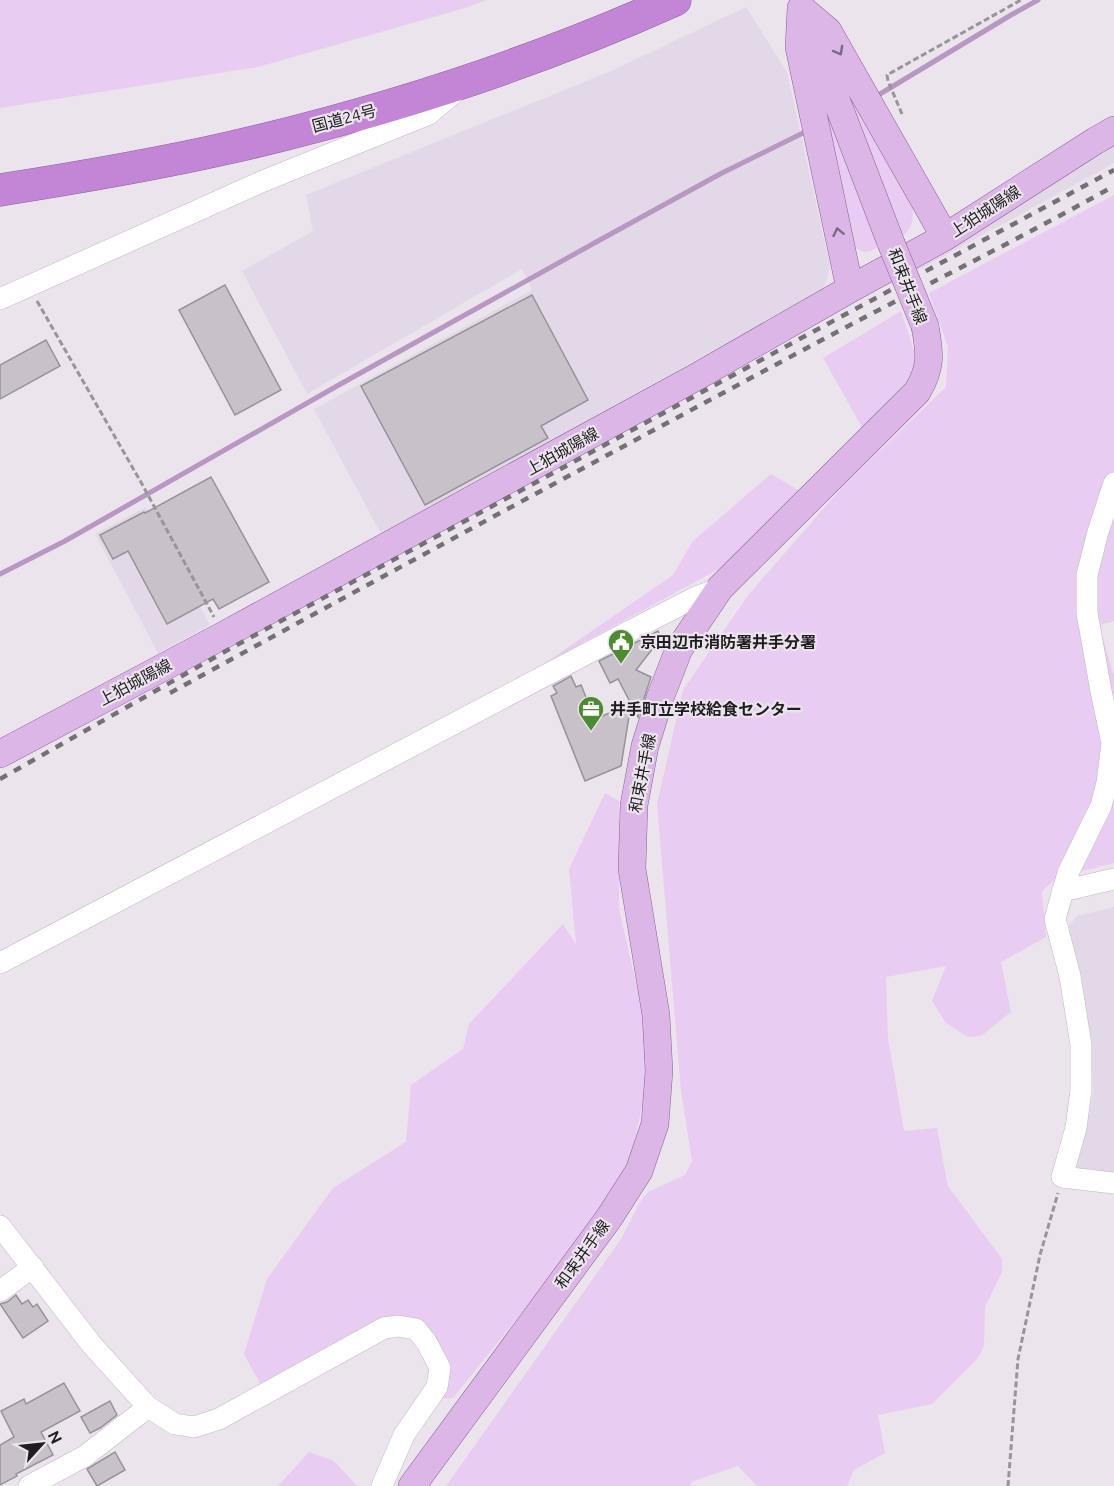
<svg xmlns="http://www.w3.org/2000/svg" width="1114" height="1486" font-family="Ubuntu,'Noto Sans JP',sans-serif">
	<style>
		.built { fill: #e3d8e7 }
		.green { fill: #e8ccf1 }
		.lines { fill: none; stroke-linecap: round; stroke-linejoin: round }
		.stream { stroke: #b897c3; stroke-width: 5 }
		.building { fill: #c8c1ca; stroke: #979199; stroke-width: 1.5 }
		.minor-casing { stroke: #c0b9c2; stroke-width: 22 }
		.major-casing { stroke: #8a6197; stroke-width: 28 }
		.highway-casing { stroke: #8a6197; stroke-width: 33 }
		.path { stroke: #99949b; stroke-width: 3; stroke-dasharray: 6 3; stroke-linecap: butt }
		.minor { stroke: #fff; stroke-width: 21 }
		.major { stroke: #dbb6e6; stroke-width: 27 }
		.highway { stroke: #c386d6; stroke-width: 32 }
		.rail { stroke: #747076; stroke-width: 4.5; stroke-dasharray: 8 8; stroke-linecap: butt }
		.major-bridge-casing { stroke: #8a6197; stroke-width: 28; stroke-linecap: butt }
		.major-bridge { stroke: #dbb6e6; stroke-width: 27 }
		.oneway { stroke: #7e6a84 }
		.labels { text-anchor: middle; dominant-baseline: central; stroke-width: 4.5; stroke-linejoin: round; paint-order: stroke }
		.street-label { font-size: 16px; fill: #201d21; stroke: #ebe4ed }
		.poi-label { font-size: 16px; font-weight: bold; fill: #201d21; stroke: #ebe4ed; text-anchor: start }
	</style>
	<rect width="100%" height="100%" fill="#ebe4ed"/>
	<path class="built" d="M 746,7 L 787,72 L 830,266 L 826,283 L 821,291 L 381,534 L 314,409 L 532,290 L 522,269 L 307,394 L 242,271 L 313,231 L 306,195 L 611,71 Z
		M 1114,145 L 1114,163 L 915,272 L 912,266 Z
		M 146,507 L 210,625 L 158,653 L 95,534 Z
		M 1114,907 L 1114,1177 L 1075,1172 L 1087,1127 L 1093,1092 L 1091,1043 L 1069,926 L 1077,916 Z"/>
	<path class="green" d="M 0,0 L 486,0 L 465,8 L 258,67 L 0,108 Z
		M 831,46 L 911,198 C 914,216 915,226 900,239 Z
		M 827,108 L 878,247 C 865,255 863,252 850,245 L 818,113 Z
		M 1114,195 L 1114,621 L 1099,625 L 1114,676 L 1114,863 L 1058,877 L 1042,891 L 1046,937 L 1001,962 L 1011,1012 L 981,1036 L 968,1037 L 946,1023 L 932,1001 L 946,966 L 886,977 L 888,1038 L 904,1131 L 937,1128 L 948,1186 L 1002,1259 L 1002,1272 L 985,1307 L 984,1345 L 979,1357 L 932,1404 L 878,1415 L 885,1453 L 854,1470 L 847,1486 L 757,1486 L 738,1466 L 691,1482 L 690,1486 L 446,1486 L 621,1239 L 640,1202 L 648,1192 L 685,1175 L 692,1161 L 681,1091 L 657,804 L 683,690 L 749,594 L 845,484 L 946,387 L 948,347 L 929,293 Z
		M 901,311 L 917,360 L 914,373 L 892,404 L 863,429 L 823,358 Z
		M 771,474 L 802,492 L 719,569 L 544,664 L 673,575 L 693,541 Z
		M 605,793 L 619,801 L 619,909 L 643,1013 L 647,1084 L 631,1157 L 603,1205 L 565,1259 L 453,1398 L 441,1399 L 447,1382 L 404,1319 L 262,1387 L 244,1354 L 267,1279 L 333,1188 L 406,1142 L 411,1085 L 463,1049 L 469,1024 L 563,924 L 576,944 L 569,869 Z
		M 309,1452 L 334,1461 L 357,1486 L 278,1486 Z"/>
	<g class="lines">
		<path class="stream" d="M 875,97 L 1011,15 L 1038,0
			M 0,574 L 65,541 L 337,386 L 598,241 L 720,174 L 807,131"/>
	</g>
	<path class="building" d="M 225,285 L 281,390 L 235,415 L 179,310 Z
		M 532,295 L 588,400 L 541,426 L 548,438 L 425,505 L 361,386 Z
		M 46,340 L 60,366 L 0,399 L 0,365 Z
		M 211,477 L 269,582 L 219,609 L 213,599 L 167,624 L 128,551 L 113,559 L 100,535 L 144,512 L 145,513 Z
		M 658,631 L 661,638 L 636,670 L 651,677 L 638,717 L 618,679 L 610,683 L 599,661 Z
		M 571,676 L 576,687 L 581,685 L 595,719 L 631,704 L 621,766 L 585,781 L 551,696 L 557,693 L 553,686 Z
		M 16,1295 L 22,1304 L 28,1300 L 33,1307 L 37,1304 L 48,1321 L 23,1338 L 0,1304 L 7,1302 Z
		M 64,1383 L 80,1411 L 41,1432 L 53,1455 L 16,1474 L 17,1476 L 0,1485 L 0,1445 L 14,1437 L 1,1411 L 24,1399 L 26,1404 Z
		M 110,1401 L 117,1415 L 100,1428 L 90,1433 L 81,1417 Z
		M 115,1452 L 125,1470 L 97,1486 L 87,1469 Z"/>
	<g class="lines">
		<g class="minor-casing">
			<path id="minor" d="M 0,299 L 261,182 L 429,114 L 458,89
				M 1114,483 L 1098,532 L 1087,575 L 1087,613 L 1101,691 L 1112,743 L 1107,783 L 1101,806 L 1068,873 L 1055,919 L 1070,976 L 1081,1045 L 1081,1090 L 1076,1128 L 1062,1177 L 1114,1183
				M 1062,891 L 1114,879
				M 0,963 L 626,633 L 696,597 L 720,588
				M 0,1226 L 92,1345 L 148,1407 L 175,1424 L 194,1427 L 219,1419 L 384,1328 L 398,1326 L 416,1329 L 427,1343 L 440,1368 L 437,1387 L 404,1435 L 382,1486
				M 0,1291 L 33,1267
				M 29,1486 L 85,1456 L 148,1407"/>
		</g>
		<g class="major-casing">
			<path id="major" d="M 801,8 L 799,47 L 850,289
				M 801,8 L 828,31 L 945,237
				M 808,26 L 891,243
				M 0,754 L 224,635 L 698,376 L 850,289 L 945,237 L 1095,141 L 1114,130
				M 412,1486 L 609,1218 L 639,1171 L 655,1124 L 659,1071 L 656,1015 L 632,869 L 634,805 L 645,746 L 660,698 L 679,649 L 720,588 L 917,392 C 932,367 930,354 925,326"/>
		</g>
		<g class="highway-casing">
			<path id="highway" d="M 0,190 C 76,178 153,165 228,148 C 381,113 532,64 675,0"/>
		</g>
		<path class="path" d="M 902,114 L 888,81 L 887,75 L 1021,0
			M 37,301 L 142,484 L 214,617
			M 1008,1486 L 1018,1359 L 1040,1255 L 1058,1193"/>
		<use href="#minor" class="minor"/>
		<use href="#major" class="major"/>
		<use href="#highway" class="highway"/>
		<path class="rail" d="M 170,693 C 381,577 592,463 805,349 C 907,294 1012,243 1114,186
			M 0,779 L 233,647 L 807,335 L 1114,170"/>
		<g class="major-bridge-casing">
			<path id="major-bridge" d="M 891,243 L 925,326"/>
		</g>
		<use href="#major-bridge" class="major-bridge"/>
	</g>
	<defs><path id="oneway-chevron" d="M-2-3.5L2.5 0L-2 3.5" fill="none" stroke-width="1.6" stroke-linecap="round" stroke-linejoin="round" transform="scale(1.5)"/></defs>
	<g class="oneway">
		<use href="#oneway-chevron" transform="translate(839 51) rotate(61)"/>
		<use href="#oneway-chevron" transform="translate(838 232) rotate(-102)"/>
	</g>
	<defs>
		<g id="civic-pin" transform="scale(1.35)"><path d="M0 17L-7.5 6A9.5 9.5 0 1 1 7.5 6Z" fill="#4a8c2f" stroke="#ebe4ed"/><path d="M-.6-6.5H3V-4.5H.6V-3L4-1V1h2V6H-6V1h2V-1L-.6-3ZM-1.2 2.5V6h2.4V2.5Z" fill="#fff"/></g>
		<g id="office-pin" transform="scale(1.35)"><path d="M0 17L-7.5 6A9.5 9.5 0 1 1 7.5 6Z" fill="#4a8c2f" stroke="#ebe4ed"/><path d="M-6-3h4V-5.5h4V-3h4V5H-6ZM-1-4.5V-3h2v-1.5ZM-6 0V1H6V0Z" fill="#fff"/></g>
	</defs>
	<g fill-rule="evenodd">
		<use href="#civic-pin" x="621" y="642"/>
		<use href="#office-pin" x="591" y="709"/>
	</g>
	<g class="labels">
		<g class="street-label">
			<text transform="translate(344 118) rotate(-15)">国道24号</text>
			<text transform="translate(985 211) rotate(-33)">上狛城陽線</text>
			<text transform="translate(908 286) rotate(69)">和束井手線</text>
			<text transform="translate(562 451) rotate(-29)">上狛城陽線</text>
			<text transform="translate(135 682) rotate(-28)">上狛城陽線</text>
			<text transform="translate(642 773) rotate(-79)">和束井手線</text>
			<text transform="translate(582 1254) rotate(-54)">和束井手線</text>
		</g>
		<g class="poi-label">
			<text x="640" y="642">京田辺市消防署井手分署</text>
			<text x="610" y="709">井手町立学校給食センター</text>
		</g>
	</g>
	<g transform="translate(42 1444) rotate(63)" stroke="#ebe4ed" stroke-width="4.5" paint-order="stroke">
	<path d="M0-4.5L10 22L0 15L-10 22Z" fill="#201d21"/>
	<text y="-9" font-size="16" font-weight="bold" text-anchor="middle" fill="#201d21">N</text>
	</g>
</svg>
